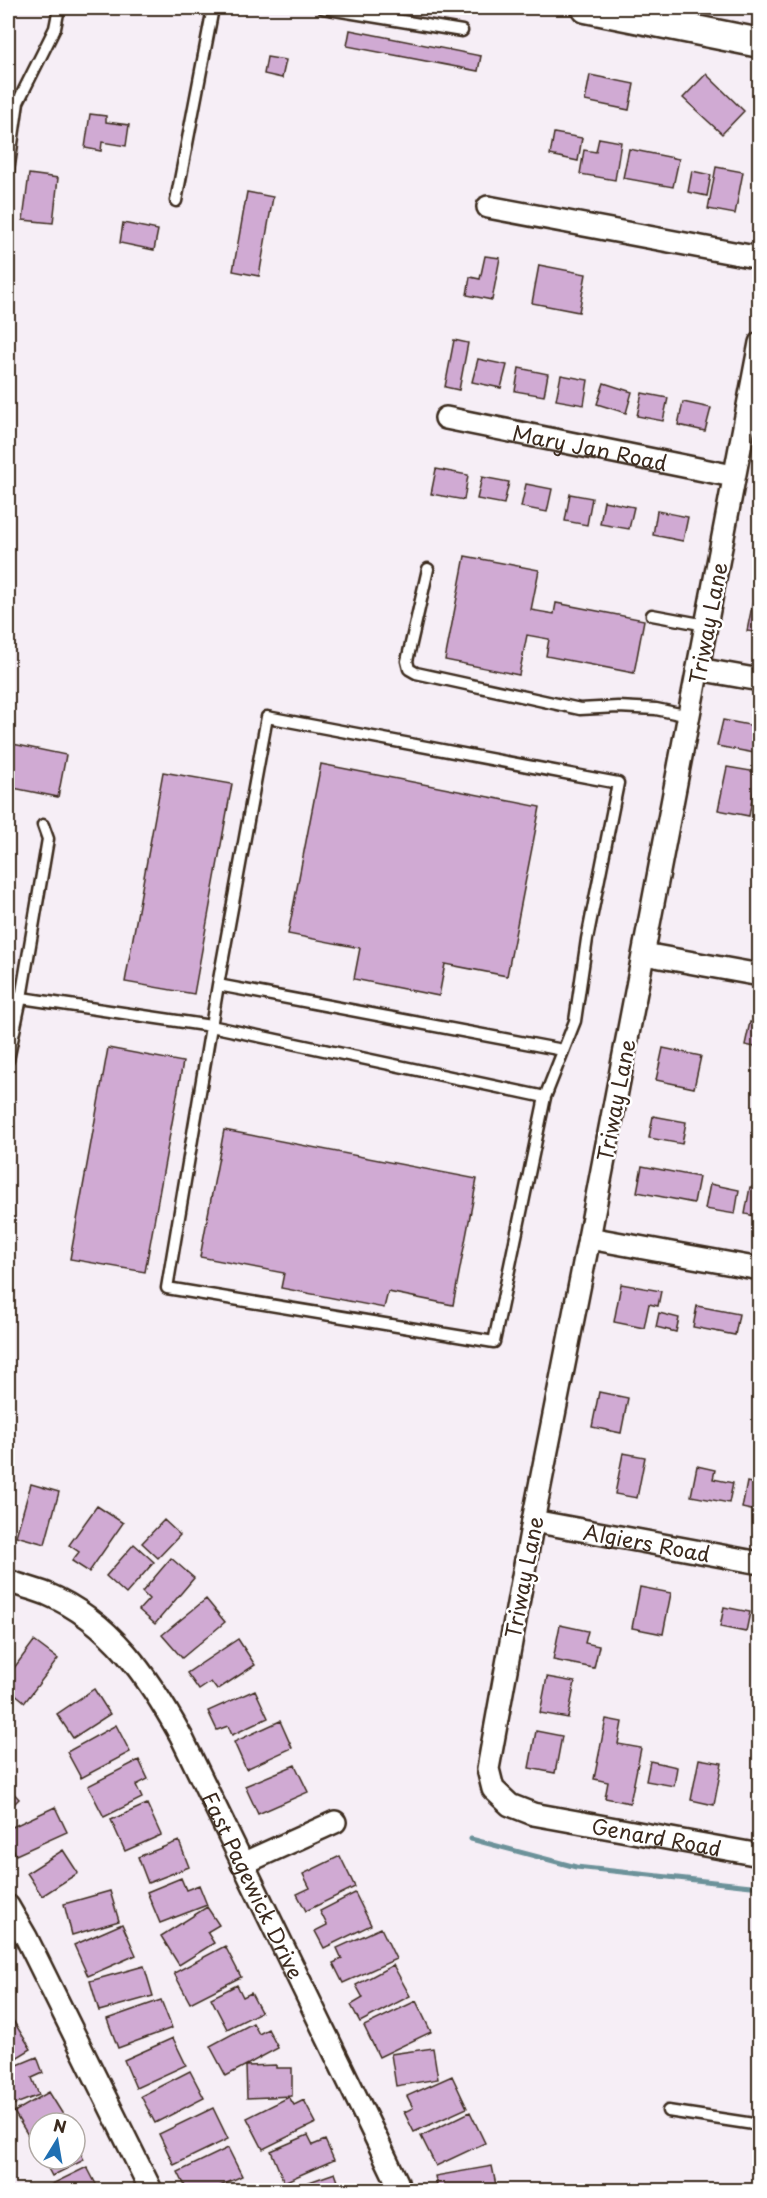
<svg xmlns="http://www.w3.org/2000/svg" width="767" height="2198" font-family="'Playpen Sans',sans-serif">
	<style>
		.lines { fill: none; stroke-linecap: round; stroke-linejoin: round }
		.stream { stroke: #6c929a; stroke-width: 5 }
		.building { fill: #d0aad3; stroke: #3b2a1e; stroke-width: 1.5 }
		.lane-casing { stroke: #3b2a1e; stroke-width: 15 }
		.street-casing { stroke: #3b2a1e; stroke-width: 26 }
		.secondary-casing { stroke: #3b2a1e; stroke-width: 33 }
		.lane { stroke: #fff; stroke-width: 10 }
		.street { stroke: #fff; stroke-width: 21 }
		.secondary { stroke: #fff; stroke-width: 28 }
		.labels { text-anchor: middle; dominant-baseline: central; stroke-width: 5; stroke-linejoin: round; paint-order: stroke }
		.street-label { font-size: 21px; fill: #3b2a1e; stroke: #fff }
	</style>
	<rect width="100%" height="100%" fill="#f6eef6"/>
	<filter id="ink" filterUnits="userSpaceOnUse"><feTurbulence type="fractalNoise" baseFrequency=".0167" numOctaves="2"/><feDisplacementMap in="SourceGraphic" scale="12" xChannelSelector="R" yChannelSelector="G"/><feConvolveMatrix kernelMatrix="1 2 1 2 8 2 1 2 1" color-interpolation-filters="sRGB"/></filter>
	<g filter="url(#ink)">
		<g class="lines">
			<path class="stream" d="M 471,1839 L 576,1867 L 760,1887"/>
		</g>
		<path class="building" d="M 350,30 L 481,56 L 478,71 L 347,46 Z
			M 267,57 L 286,60 L 282,78 L 264,74 Z
			M 706,74 L 744,111 L 722,134 L 683,98 Z
			M 590,75 L 634,84 L 629,110 L 585,101 Z
			M 90,114 L 106,116 L 106,122 L 129,125 L 126,146 L 102,142 L 101,151 L 85,148 Z
			M 554,133 L 582,138 L 578,161 L 550,155 Z
			M 599,138 L 621,142 L 615,180 L 580,174 L 584,150 L 596,152 Z
			M 629,149 L 679,159 L 673,187 L 623,178 Z
			M 716,167 L 743,172 L 735,214 L 708,209 Z
			M 692,171 L 711,175 L 707,196 L 688,192 Z
			M 29,174 L 58,178 L 53,223 L 23,220 Z
			M 247,192 L 273,197 L 259,276 L 233,271 Z
			M 123,223 L 158,230 L 154,250 L 120,243 Z
			M 485,256 L 500,258 L 492,300 L 467,295 L 470,277 L 480,279 Z
			M 539,265 L 586,274 L 579,312 L 532,303 Z
			M 454,340 L 468,343 L 459,390 L 445,387 Z
			M 478,359 L 507,365 L 501,388 L 472,382 Z
			M 519,368 L 548,374 L 544,396 L 515,391 Z
			M 561,375 L 588,380 L 584,405 L 556,400 Z
			M 604,383 L 632,392 L 626,413 L 597,404 Z
			M 642,393 L 668,398 L 663,421 L 637,416 Z
			M 683,402 L 711,408 L 705,431 L 678,425 Z
			M 436,469 L 468,475 L 464,500 L 431,494 Z
			M 482,477 L 509,482 L 504,504 L 477,499 Z
			M 526,484 L 552,489 L 547,512 L 521,507 Z
			M 570,494 L 592,498 L 587,525 L 565,521 Z
			M 604,501 L 634,507 L 629,529 L 600,524 Z
			M 657,511 L 688,517 L 683,541 L 653,535 Z
			M 465,556 L 539,570 L 531,610 L 554,614 L 556,603 L 644,620 L 634,673 L 546,656 L 549,639 L 527,635 L 519,675 L 445,660 Z
			M 753,601 L 760,602 L 760,633 L 747,631 Z
			M 723,720 L 760,727 L 760,754 L 717,746 Z
			M 8,743 L 66,755 L 58,797 L 8,787 Z
			M 321,764 L 540,807 L 507,976 L 445,964 L 439,996 L 354,979 L 360,948 L 288,934 Z
			M 727,767 L 757,772 L 749,816 L 718,810 Z
			M 163,772 L 232,784 L 194,994 L 125,982 Z
			M 750,1022 L 760,1024 L 760,1048 L 745,1045 Z
			M 108,1048 L 183,1062 L 145,1272 L 70,1259 Z
			M 663,1048 L 701,1056 L 694,1088 L 656,1080 Z
			M 653,1116 L 686,1122 L 682,1144 L 649,1138 Z
			M 224,1130 L 477,1179 L 453,1305 L 388,1292 L 384,1308 L 281,1288 L 284,1273 L 200,1257 Z
			M 642,1166 L 699,1177 L 694,1203 L 637,1192 Z
			M 710,1184 L 739,1190 L 735,1214 L 705,1209 Z
			M 750,1187 L 760,1188 L 760,1217 L 745,1214 Z
			M 621,1284 L 661,1291 L 658,1306 L 649,1304 L 644,1328 L 614,1322 Z
			M 697,1306 L 739,1314 L 735,1335 L 693,1327 Z
			M 659,1313 L 679,1318 L 676,1332 L 656,1327 Z
			M 599,1392 L 628,1398 L 621,1433 L 592,1427 Z
			M 623,1453 L 645,1457 L 637,1498 L 615,1494 Z
			M 697,1466 L 715,1470 L 713,1479 L 733,1483 L 729,1503 L 691,1496 Z
			M 747,1482 L 760,1485 L 760,1512 L 742,1508 Z
			M 31,1484 L 59,1492 L 45,1544 L 16,1536 Z
			M 97,1506 L 123,1523 L 89,1572 L 72,1561 L 79,1552 L 69,1545 Z
			M 164,1520 L 180,1535 L 158,1558 L 142,1543 Z
			M 134,1544 L 154,1562 L 126,1594 L 106,1576 Z
			M 171,1558 L 194,1578 L 155,1624 L 139,1610 L 149,1599 L 142,1592 Z
			M 640,1587 L 671,1593 L 663,1634 L 632,1628 Z
			M 206,1599 L 225,1622 L 182,1658 L 162,1635 Z
			M 724,1607 L 750,1612 L 746,1632 L 720,1627 Z
			M 560,1625 L 588,1631 L 585,1643 L 599,1646 L 594,1668 L 553,1660 Z
			M 238,1639 L 255,1665 L 217,1690 L 211,1682 L 199,1690 L 187,1673 Z
			M 34,1641 L 58,1659 L 25,1702 L 8,1688 L 8,1676 Z
			M 547,1677 L 575,1682 L 568,1718 L 540,1713 Z
			M 94,1689 L 110,1714 L 73,1738 L 57,1714 Z
			M 255,1690 L 268,1718 L 232,1735 L 228,1726 L 217,1730 L 208,1711 Z
			M 606,1719 L 622,1722 L 618,1744 L 641,1748 L 630,1803 L 605,1798 L 608,1782 L 594,1779 Z
			M 280,1721 L 292,1748 L 246,1769 L 234,1742 Z
			M 116,1725 L 130,1752 L 81,1778 L 67,1752 Z
			M 536,1731 L 562,1736 L 555,1773 L 529,1768 Z
			M 699,1759 L 722,1763 L 714,1805 L 691,1800 Z
			M 139,1760 L 148,1779 L 136,1785 L 142,1798 L 104,1817 L 88,1786 Z
			M 650,1761 L 677,1767 L 674,1786 L 646,1781 Z
			M 295,1765 L 308,1792 L 258,1814 L 245,1786 Z
			M 8,1787 L 19,1799 L 8,1810 Z
			M 147,1804 L 161,1835 L 125,1851 L 111,1820 Z
			M 55,1807 L 67,1832 L 16,1855 L 8,1837 L 8,1829 Z
			M 179,1841 L 189,1867 L 148,1883 L 138,1857 Z
			M 63,1850 L 78,1873 L 42,1896 L 27,1873 Z
			M 340,1856 L 355,1887 L 306,1911 L 297,1894 L 310,1888 L 303,1874 Z
			M 181,1878 L 186,1890 L 199,1885 L 207,1905 L 160,1923 L 147,1892 Z
			M 110,1891 L 119,1921 L 72,1935 L 64,1904 Z
			M 355,1893 L 371,1925 L 324,1948 L 315,1931 L 327,1925 L 320,1911 Z
			M 207,1907 L 219,1925 L 207,1932 L 214,1943 L 179,1965 L 161,1936 Z
			M 122,1924 L 136,1955 L 88,1976 L 74,1945 Z
			M 381,1928 L 396,1959 L 343,1983 L 333,1963 L 342,1959 L 337,1948 Z
			M 225,1946 L 241,1977 L 190,2003 L 174,1973 Z
			M 393,1965 L 410,1996 L 360,2022 L 351,2005 L 363,1998 L 356,1985 Z
			M 144,1966 L 153,1996 L 99,2011 L 90,1981 Z
			M 237,1985 L 243,1997 L 251,1993 L 261,2012 L 227,2029 L 211,1998 Z
			M 161,2000 L 172,2028 L 118,2048 L 107,2019 Z
			M 416,2001 L 431,2032 L 379,2057 L 364,2026 Z
			M 12,2019 L 31,2049 L 8,2063 L 8,2022 Z
			M 253,2023 L 259,2034 L 268,2029 L 278,2048 L 226,2076 L 210,2046 Z
			M 173,2038 L 186,2065 L 136,2088 L 124,2060 Z
			M 433,2048 L 438,2079 L 396,2086 L 391,2054 Z
			M 37,2057 L 43,2073 L 32,2078 L 39,2095 L 8,2107 L 8,2069 Z
			M 276,2065 L 276,2068 L 292,2068 L 292,2096 L 247,2098 L 246,2066 Z
			M 190,2071 L 204,2098 L 155,2123 L 141,2096 Z
			M 452,2076 L 467,2108 L 414,2132 L 404,2112 L 413,2108 L 407,2096 Z
			M 49,2092 L 67,2121 L 63,2123 L 39,2123 L 39,2137 L 32,2142 L 14,2112 Z
			M 289,2097 L 294,2105 L 304,2100 L 316,2123 L 263,2149 L 247,2118 Z
			M 213,2108 L 228,2139 L 174,2165 L 159,2134 Z
			M 470,2112 L 485,2143 L 436,2166 L 421,2136 Z
			M 308,2135 L 313,2145 L 325,2140 L 334,2160 L 284,2182 L 271,2151 Z
			M 75,2142 L 84,2160 L 52,2176 L 43,2159 L 75,2159 Z
			M 228,2148 L 242,2176 L 212,2190 L 187,2190 L 178,2172 Z
			M 492,2166 L 497,2190 L 438,2190 L 435,2176 Z
			M 87,2167 L 99,2190 L 53,2190 L 50,2185 Z
			M 335,2173 L 341,2190 L 290,2190 L 289,2189 Z"/>
		<g class="lines">
			<g class="lane-casing">
				<path id="lane" d="M 323,8 L 462,31
					M 8,172 L 18,102 L 55,28 L 59,8
					M 176,201 L 213,8
					M 428,569 L 407,661 L 409,669 L 416,673 L 580,709 L 618,707 L 656,709 L 689,716
					M 652,615 L 706,625
					M 267,717 L 618,783 L 587,939 L 575,1021 L 545,1097 L 494,1342 L 167,1288 L 218,985 Z
					M 218,985 L 563,1050
					M 8,996 L 211,1026 L 545,1097
					M 8,1060 L 21,998 L 48,839 L 43,825
					M 668,2111 L 760,2125"/>
			</g>
			<g class="street-casing">
				<g id="street">
					<path d="M 488,207 L 760,258"/>
					<path id="s1" d="M 760,343 L 589,1238 L 533,1521 L 488,1769 L 493,1789 L 510,1805 L 533,1814 L 760,1855"/>
					<path id="s2" d="M 446,418 L 733,476"/>
					<path d="M 698,669 L 760,680"/>
					<path d="M 644,954 L 760,975"/>
					<path d="M 589,1238 L 760,1269"/>
					<path id="s3" d="M 533,1521 L 760,1563"/>
					<path id="s4" d="M 8,1581 C 21,1586 34,1589 47,1594 C 111,1621 149,1678 181,1736 L 375,2136 L 397,2182 L 399,2190"/>
					<path d="M 242,1864 L 335,1822"/>
					<path d="M 8,1906 L 26,1937 L 151,2190"/>
				</g>
			</g>
			<g class="secondary-casing">
				<path id="secondary" d="M 586,8 L 760,43"/>
			</g>
			<use href="#lane" class="lane"/>
			<use href="#street" class="street"/>
			<use href="#secondary" class="secondary"/>
		</g>
	</g>
	<g class="labels">
		<g class="street-label">
			<text stroke="none"><textPath href="#s2" startOffset="147">Mary Jan Road</textPath></text>
			<text transform="translate(707 623) rotate(-79)">Triway Lane</text>
			<text transform="translate(615 1100) rotate(-79)">Triway Lane</text>
			<text stroke="none"><textPath href="#s3" startOffset="116">Algiers Road</textPath></text>
			<text transform="translate(523 1577) rotate(-79)">Triway Lane</text>
			<text stroke="none"><textPath href="#s1" startOffset="1646">Genard Road</textPath></text>
			<text stroke="none"><textPath href="#s4" startOffset="406">East Pagewick Drive</textPath></text>
		</g>
	</g>
	<rect width="767" height="2198" fill="none" stroke="#fff" stroke-width="30"/>
	<rect x="15" y="15" width="737" height="2168" fill="none" stroke="#3b2a1e" stroke-width="2" filter="url(#ink)"/>
	<g transform="translate(57 2141) rotate(11)"><circle r="28" fill="#ffffff" stroke="#b1aaa5" stroke-width="1.5"/>
	<path d="M0-4.5L10 22L0 15L-10 22Z" fill="#1f6fb2"/>
	<text y="-9" font-size="16" font-weight="bold" text-anchor="middle" fill="#3b2a1e">N</text>
	</g>
</svg>
